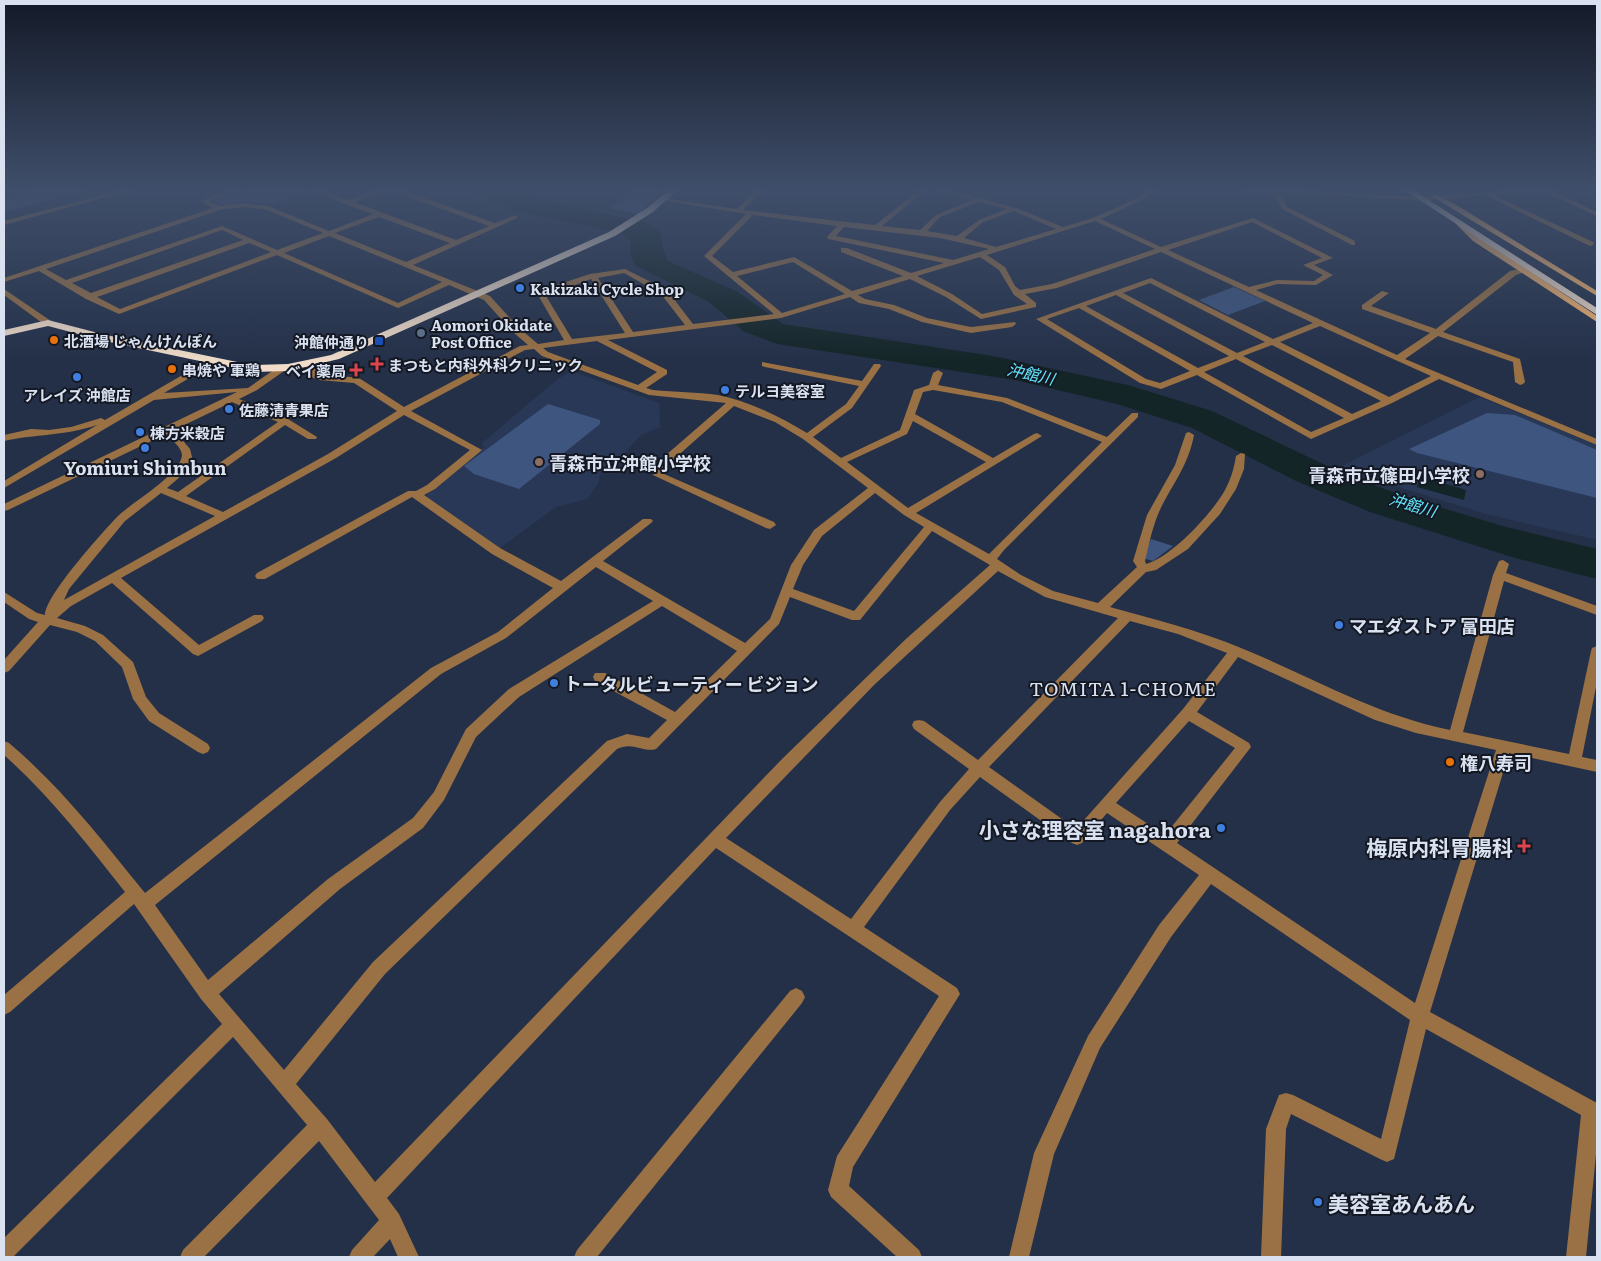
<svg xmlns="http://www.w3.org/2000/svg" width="1601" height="1261" font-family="Literata,'Noto Sans JP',serif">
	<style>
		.built { fill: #293856 }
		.green { fill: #3e5580 }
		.water { fill: #142527 }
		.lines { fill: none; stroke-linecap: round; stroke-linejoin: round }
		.minor { fill: #9a7144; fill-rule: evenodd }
		.major { fill: #f7b46a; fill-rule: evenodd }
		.highway { fill: #f1ddc9; fill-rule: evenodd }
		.shop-dot { fill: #3f7fe0; stroke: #131823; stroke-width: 2 }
		.service-dot { fill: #5c6f8a; stroke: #131823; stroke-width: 2 }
		.food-dot { fill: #e8710a; stroke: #131823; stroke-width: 2 }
		.transit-dot { fill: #1a4fb4; stroke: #131823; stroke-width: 2 }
		.health-dot { fill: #e0444e; stroke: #131823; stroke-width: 2 }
		.education-dot { fill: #8d6e63; stroke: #131823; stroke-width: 2 }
		.labels { text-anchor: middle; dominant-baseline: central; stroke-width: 4; stroke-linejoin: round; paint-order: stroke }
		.far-poi-label { font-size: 15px; font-weight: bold; fill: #dae2f2; stroke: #131823; text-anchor: start }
		.far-water-label { font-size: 16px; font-style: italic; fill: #62e5fa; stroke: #131823 }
		.poi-label { font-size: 18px; font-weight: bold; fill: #dae2f2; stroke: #131823; text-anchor: start }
		.neighbourhood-label { font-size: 19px; letter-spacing: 1px; fill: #dae2f2; stroke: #131823 }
		.near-poi-label { font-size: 21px; font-weight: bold; fill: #dae2f2; stroke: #131823; text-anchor: end }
	</style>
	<rect width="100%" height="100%" fill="#243048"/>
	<path class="built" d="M 4,188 L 37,188 L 4,203 Z
		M 572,371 L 659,403 L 660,427 L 641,435 L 622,456 L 602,468 L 598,484 L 587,499 L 556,507 L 500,548 L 424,497 L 484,447 L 482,443 L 559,378 Z
		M 1479,397 L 1597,445 L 1597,540 L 1486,514 L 1382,482 L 1342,466 Z"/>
	<path class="green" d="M 37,188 L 98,188 L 4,212 L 4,203 Z
		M 249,188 L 300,188 L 308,191 L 272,204 L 247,202 L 224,205 L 213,201 Z
		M 634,188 L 664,188 L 638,214 L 610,208 Z
		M 1234,287 L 1265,301 L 1228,315 L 1199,300 Z
		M 548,404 L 600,420 L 600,424 L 519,489 L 474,474 L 464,466 Z
		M 1487,413 L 1515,415 L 1597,450 L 1597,498 L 1417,453 L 1409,449 Z
		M 1151,539 L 1173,546 L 1153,561 L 1143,558 Z"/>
	<path class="water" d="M 465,188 L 509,188 L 523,195 L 554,203 L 646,223 L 660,231 L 664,252 L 668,261 L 738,292 L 783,324 L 993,356 L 1128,385 L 1212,411 L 1342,473 L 1406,497 L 1506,527 L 1597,549 L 1597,579 L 1515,558 L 1370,512 L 1296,481 L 1192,428 L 1117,404 L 1015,380 L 777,344 L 743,331 L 709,302 L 636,266 L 630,254 L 631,241 L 622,233 L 517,211 Z
		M 1420,476 L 1466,490 L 1464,500 L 1417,487 Z"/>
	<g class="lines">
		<path class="minor" d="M 129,188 L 139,188 L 4,225 L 4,221 Z
			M 237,188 L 246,188 L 209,201 L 220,206 L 245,203 L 268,206 L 329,231 L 373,214 L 344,204 L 307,188 L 316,188 L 348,200 L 381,188 L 396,188 L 495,223 L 513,216 L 517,216 L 517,218 L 413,265 L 490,296 L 519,328 L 538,344 L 564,340 L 538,295 L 544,289 L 590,274 L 625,269 L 667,290 L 693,324 L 774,314 L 704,256 L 746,214 L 660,200 L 663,198 L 737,209 L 758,188 L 765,188 L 743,210 L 875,225 L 922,188 L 929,188 L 882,226 L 920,230 L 936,215 L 972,200 L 931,188 L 941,188 L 1016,208 L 1063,227 L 1093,218 L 1140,197 L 1150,188 L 1157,188 L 1144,199 L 1101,219 L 1161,247 L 1253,218 L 1333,258 L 1314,265 L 1333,275 L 1316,285 L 1277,284 L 1256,290 L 1397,355 L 1430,333 L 1362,309 L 1362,305 L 1382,291 L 1389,293 L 1371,306 L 1436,329 L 1510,271 L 1525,268 L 1525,272 L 1516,275 L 1443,332 L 1520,359 L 1525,382 L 1523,384 L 1520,385 L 1515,382 L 1513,362 L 1438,336 L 1405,359 L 1597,439 L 1597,445 L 1439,379 L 1392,403 L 1311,439 L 1197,375 L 1161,389 L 1140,383 L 1036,319 L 1151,278 L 1273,339 L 1313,323 L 1161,252 L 1057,288 L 1025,294 L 1036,303 L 1036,307 L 981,319 L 946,297 L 910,279 L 858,295 L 865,299 L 894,305 L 927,318 L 971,327 L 1015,322 L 1016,324 L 1012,327 L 971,333 L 922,322 L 889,309 L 859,303 L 850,297 L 781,318 L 608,340 L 667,370 L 667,374 L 646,388 L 653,390 C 675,392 697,392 718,395 C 749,401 780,417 807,433 L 846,404 L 859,386 L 765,367 L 762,366 L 762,362 L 862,381 L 874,364 L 880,364 L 881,366 L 852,408 L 813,437 L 841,458 L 900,430 L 914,390 L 929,385 L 933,373 L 938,370 L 943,373 L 938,385 L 1007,398 L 1107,437 L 1132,413 L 1138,413 L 1138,417 L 1004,550 L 997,559 L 1021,575 L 1053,591 L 1098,603 L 1137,567 L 1133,561 L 1147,515 L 1175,465 L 1186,433 L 1189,432 L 1194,435 C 1188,467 1172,484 1159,512 C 1152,528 1149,545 1145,561 L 1146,564 C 1172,557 1213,512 1225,490 C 1231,479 1234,468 1236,456 L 1241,453 L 1245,454 L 1244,469 L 1236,489 L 1220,514 L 1188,549 L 1156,570 L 1146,572 L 1110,607 C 1153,619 1198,630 1241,648 C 1312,677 1373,714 1450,730 L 1493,575 L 1499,561 L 1503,560 L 1509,564 L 1506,573 L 1597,606 L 1597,615 L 1504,581 L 1463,732 L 1569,754 L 1591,651 L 1592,648 L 1597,646 L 1597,682 L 1582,757 L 1597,760 L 1597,772 L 1509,753 L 1430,1012 L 1597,1103 L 1597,1144 L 1586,1257 L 1566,1257 L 1581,1115 L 1426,1029 L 1394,1159 L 1387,1162 L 1380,1159 L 1291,1114 L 1286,1129 L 1281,1257 L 1261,1257 L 1266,1129 L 1279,1095 L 1286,1093 L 1293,1095 L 1381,1139 L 1410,1020 L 1211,884 L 1171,937 L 1100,1048 L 1054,1154 L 1029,1257 L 1009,1257 L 1034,1153 L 1088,1036 L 1159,925 L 1199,875 L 1107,813 L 1082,843 L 1077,845 L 1072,843 L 980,777 L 950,810 L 864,927 L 957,988 L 960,994 L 853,1167 L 849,1186 L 919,1250 L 922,1257 L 897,1257 L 831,1197 L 828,1190 L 837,1156 L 939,996 L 716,848 L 387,1198 L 399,1214 L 419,1257 L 398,1257 L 390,1239 L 373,1257 L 349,1257 L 352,1250 L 379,1220 L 319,1141 L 204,1257 L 180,1257 L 183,1250 L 307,1125 L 233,1037 L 13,1257 L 4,1257 L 4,1238 L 222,1024 L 201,999 L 134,904 L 10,1012 L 4,1015 L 4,995 L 125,892 C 87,844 50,796 4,755 L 4,741 L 9,743 C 61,787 102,840 145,893 L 431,668 L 498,632 L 553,588 L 492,554 L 412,497 L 265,579 L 257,579 L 255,576 L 257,573 L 408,491 L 416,491 L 427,485 L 470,450 L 404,415 L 336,458 L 121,578 L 199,645 L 254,615 L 262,615 L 264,618 L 262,621 L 198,656 L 193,654 L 112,583 L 71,606 L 57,618 L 85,626 L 103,635 L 133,662 L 146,697 L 159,713 L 208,744 L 210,748 L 208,752 L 203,754 L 198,752 L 149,721 L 133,699 L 122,667 L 95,641 L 77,632 L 50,625 L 9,671 L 4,673 L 4,660 L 38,622 L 29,619 L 4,602 L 4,592 L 37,613 L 45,615 C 45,596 101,534 116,518 C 130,503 181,475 182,455 C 182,448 171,439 166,434 L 8,510 L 4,511 L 4,504 L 237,392 L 154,400 L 4,488 L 4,481 L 97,425 C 64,436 36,434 4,441 L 4,435 L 31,429 L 49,430 L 71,427 L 101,418 L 105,420 L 210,359 L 214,362 L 213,364 L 164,393 L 248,388 L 278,367 L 284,367 L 284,371 L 257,390 L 239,399 L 288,419 L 317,437 L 316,439 L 308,439 L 285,425 L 186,496 L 223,512 L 328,454 L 397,411 L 354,383 L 319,380 L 311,377 L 305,365 L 306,363 L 312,363 L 318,373 L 321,374 L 359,378 L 404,407 L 520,346 L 528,345 L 513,332 L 484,300 L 449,285 L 398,308 L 277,255 L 119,314 L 86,299 L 39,271 L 4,282 L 4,278 L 213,208 L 200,201 ZM 389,190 L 489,226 L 456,240 L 354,202 ZM 979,202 L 1007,209 L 979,220 L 957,236 L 927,231 L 940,217 ZM 245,207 L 267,210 L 323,233 L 277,250 L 222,226 L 66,280 L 46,269 L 220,210 ZM 1014,211 L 1056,229 L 996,247 L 964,238 L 983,222 ZM 753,215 L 837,226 L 827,237 L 828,239 L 944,263 L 911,273 L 847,248 L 841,248 L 841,252 L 903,276 L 852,291 L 794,257 L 733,272 L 712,256 ZM 379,217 L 450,243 L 406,262 L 335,233 ZM 1095,221 L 1155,249 L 1052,284 L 1020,290 L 1015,286 L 1005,267 L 987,255 ZM 1252,222 L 1322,258 L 1303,265 L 1323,275 L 1314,281 L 1277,280 L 1249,287 L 1168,250 ZM 844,227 L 940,238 L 989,249 L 953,260 L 836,236 ZM 222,230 L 243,240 L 91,293 L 72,283 ZM 329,236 L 442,282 L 398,303 L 284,253 ZM 249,243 L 271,252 L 120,309 L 97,297 ZM 980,257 L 999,270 L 1014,295 L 1027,304 L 982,314 L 952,294 L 917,276 ZM 793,262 L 845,294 L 782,313 L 737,276 ZM 624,273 L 661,294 L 685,325 L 633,332 L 598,278 ZM 591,279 L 625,333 L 572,339 L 546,296 ZM 1150,283 L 1265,342 L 1237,353 L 1123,293 ZM 1116,295 L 1229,356 L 1198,368 L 1086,306 ZM 1079,308 L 1190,371 L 1160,383 L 1146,379 L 1047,319 ZM 1320,326 L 1431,376 L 1389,397 L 1280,342 ZM 597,341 L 657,372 L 638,385 L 548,352 L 543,348 ZM 1272,345 L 1381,401 L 1352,414 L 1243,356 ZM 534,349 L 542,356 L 649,395 L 726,403 L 666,455 L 653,475 L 766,528 L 770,529 L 776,525 L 774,522 L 664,474 L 674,459 L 734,406 L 775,422 L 803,439 L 868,488 L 814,530 L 791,565 L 770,619 L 745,643 L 603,561 L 651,523 L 653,521 L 651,519 L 643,519 L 561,581 L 500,548 L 424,495 L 435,489 L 482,450 L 411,411 L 525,350 ZM 1236,359 L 1344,418 L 1311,432 L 1204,372 ZM 933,390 L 1002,402 L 1102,442 L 989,554 L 916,513 L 1042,436 L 1037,433 L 1034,434 L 993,458 L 915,414 L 923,392 ZM 232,402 L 278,422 L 178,492 L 167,488 L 181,476 L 192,457 L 190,449 L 174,430 ZM 913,421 L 986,462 L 908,508 L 847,462 L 907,434 ZM 161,493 L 215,516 L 64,600 L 69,589 L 125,521 ZM 875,493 L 904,515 L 924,527 L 854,611 L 793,589 L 803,565 L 822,536 ZM 932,531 L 990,565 L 907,638 L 783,758 L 375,1182 L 327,1119 L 296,1084 L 385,974 L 617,749 C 633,741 643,753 656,749 L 779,624 L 790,597 L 852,620 L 860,620 ZM 596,567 L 653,601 L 509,689 L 466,729 L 434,792 L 413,818 L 328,879 L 208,980 L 155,905 L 441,674 L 506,638 ZM 998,571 L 1045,597 L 1118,618 L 978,760 L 924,721 L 919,720 L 914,721 L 912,725 L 914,729 L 969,769 L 940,802 L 851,919 L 726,838 L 874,685 ZM 662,606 L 737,651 L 675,712 L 605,673 L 595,673 L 593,677 L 595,681 L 667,720 L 649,738 L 627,734 L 607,741 L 373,962 L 284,1070 L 219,994 L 340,889 L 423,828 L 444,800 L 476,737 L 519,697 ZM 1130,621 L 1178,634 L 1227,653 L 1183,709 L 1076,829 L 989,767 ZM 1238,657 L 1375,720 L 1416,733 L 1496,750 L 1415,1003 L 1177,843 L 1251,747 L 1249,743 L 1197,712 ZM 1189,721 L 1235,748 L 1165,835 L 1116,803 Z
			M 1233,188 C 1295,188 1358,197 1420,196 C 1469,196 1517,188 1565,188 L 1552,191 L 1597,212 L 1597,216 L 1543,191 L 1493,195 L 1593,242 L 1594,244 L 1590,246 L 1485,195 L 1420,200 L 1279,192 L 1287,207 L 1355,241 L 1355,245 L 1352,245 L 1282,209 L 1272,192 L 1236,190 Z
			M 4,289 L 51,321 L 51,325 L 45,325 L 4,295 Z
			M 796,988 L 802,991 L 805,997 L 802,1003 L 597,1257 L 574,1257 L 577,1250 L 790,991 Z"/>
		<path class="major" d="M 1435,194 L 1453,203 L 1597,291 L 1597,296 L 1433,197 L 1432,196 Z
			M 1454,220 L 1458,220 L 1479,237 L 1597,316 L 1597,322 L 1473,241 L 1454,222 Z"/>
		<path class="highway" d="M 671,188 L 680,188 L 653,212 L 615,236 L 339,359 L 288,371 L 252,372 L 105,341 L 48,326 L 4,336 L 4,330 L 48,320 L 106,335 L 252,365 L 288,364 L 331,355 L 609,232 L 647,208 Z
			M 1401,188 L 1410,188 L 1597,308 L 1597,315 Z"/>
	</g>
	<linearGradient id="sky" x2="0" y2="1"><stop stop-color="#141a28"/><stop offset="0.52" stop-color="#3f4e6a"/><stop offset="1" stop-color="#3f4e6a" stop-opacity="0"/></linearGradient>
	<rect width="1601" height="364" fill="url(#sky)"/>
	<g class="shop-dot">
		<circle cx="520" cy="288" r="5"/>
		<circle cx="77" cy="377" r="5"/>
		<circle cx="725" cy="390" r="5"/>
		<circle cx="229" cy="409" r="5"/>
		<circle cx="140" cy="432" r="5"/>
		<circle cx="145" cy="448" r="5"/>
		<circle cx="1339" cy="625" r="5"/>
		<circle cx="554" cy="683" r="5"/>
		<circle cx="1221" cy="828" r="5"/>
		<circle cx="1318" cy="1202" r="5"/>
	</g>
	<circle class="service-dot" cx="421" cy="333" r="5"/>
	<g class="food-dot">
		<circle cx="54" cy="340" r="5"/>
		<circle cx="172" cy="369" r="5"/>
		<circle cx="1450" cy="762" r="5"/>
	</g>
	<rect class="transit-dot" x="374" y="336" width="10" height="10" rx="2.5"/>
	<g class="health-dot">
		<path d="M374.5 356.5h5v5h5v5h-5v5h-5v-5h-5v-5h5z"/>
		<path d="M353.5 362.5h5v5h5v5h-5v5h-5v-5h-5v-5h5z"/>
		<path d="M1521.5 838.5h5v5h5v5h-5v5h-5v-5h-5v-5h5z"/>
	</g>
	<g class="education-dot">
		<circle cx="539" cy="462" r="5"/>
		<circle cx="1480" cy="474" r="5"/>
	</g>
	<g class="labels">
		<g class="far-poi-label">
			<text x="530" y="288">Kakizaki Cycle Shop</text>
			<text x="431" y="324">Aomori Okidate<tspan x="431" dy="17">Post Office</tspan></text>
			<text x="64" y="340">北酒場 じゃんけんぽん</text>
			<text x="369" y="341" text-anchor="end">沖館仲通り</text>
			<text x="388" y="364">まつもと内科外科クリニック</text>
			<text x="182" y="369">串焼や 軍鶏</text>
			<text x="346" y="370" text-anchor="end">ベイ薬局</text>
			<text x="735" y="390">テルヨ美容室</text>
			<text x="77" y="394" text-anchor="middle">アレイズ 沖館店</text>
			<text x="239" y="409">佐藤清青果店</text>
			<text x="150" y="432">棟方米穀店</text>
		</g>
		<g class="far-water-label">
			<text transform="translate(1031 373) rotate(13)">沖館川</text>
			<text transform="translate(1413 504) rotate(16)">沖館川</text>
		</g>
		<g class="poi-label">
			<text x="549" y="462">青森市立沖館小学校</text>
			<text x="145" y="467" text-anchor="middle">Yomiuri Shimbun</text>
			<text x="1470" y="474" text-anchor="end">青森市立篠田小学校</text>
			<text x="1349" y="625">マエダストア 富田店</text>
			<text x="564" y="683">トータルビューティー ビジョン</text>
			<text x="1460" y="762">権八寿司</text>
		</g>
		<g class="neighbourhood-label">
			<text x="1123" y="688">TOMITA 1-CHOME</text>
		</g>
		<g class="near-poi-label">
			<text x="1211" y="828">小さな理容室 nagahora</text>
			<text x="1513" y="846">梅原内科胃腸科</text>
			<text x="1328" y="1202" text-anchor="start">美容室あんあん</text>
		</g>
	</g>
	<rect width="1601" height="1261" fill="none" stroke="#dae2f2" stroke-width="10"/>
</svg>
